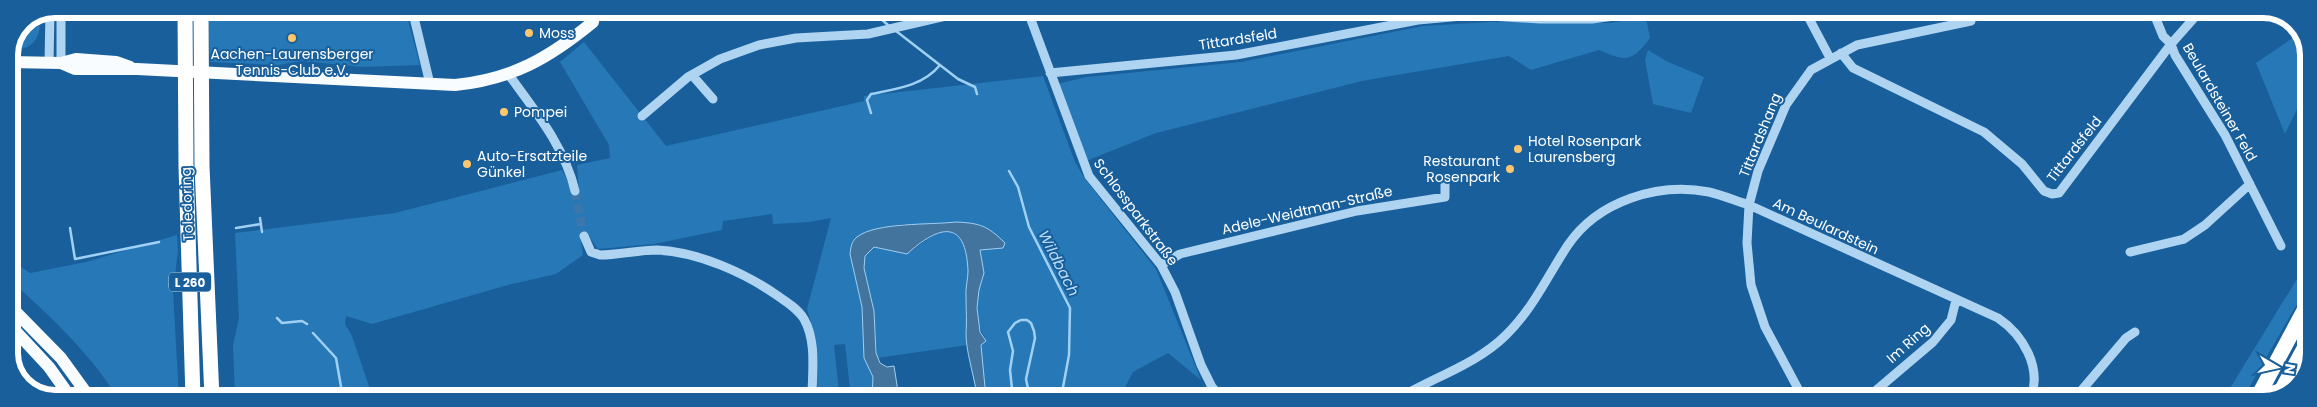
<svg xmlns="http://www.w3.org/2000/svg" width="2317" height="407" font-family="Poppins,sans-serif">
	<style>
		.green { fill: #2778b7; fill-rule: evenodd }
		.water { fill: #42749e; stroke: #a0d0f4 }
		.lines { fill: none; stroke-linecap: round; stroke-linejoin: round }
		.stream { stroke: #a0d0f4; stroke-width: 2.5 }
		.minor-tunnel { stroke: #3b77aa; stroke-width: 9; stroke-dasharray: 9 4.5; stroke-linecap: butt }
		.minor { stroke: #aed4f2; stroke-width: 9 }
		.major { stroke: #f8fcff; stroke-width: 12 }
		.highway { stroke: #fff; stroke-width: 15 }
		.poi-dot { fill: #ffc66e; stroke: #185f9b; stroke-width: 2 }
		.labels { text-anchor: middle; dominant-baseline: central; stroke-width: 4; stroke-linejoin: round; paint-order: stroke }
		.shield { fill: #185f9b; stroke: #bacfe1; stroke-width: 1 }
		.shield-label { font-size: 12px; font-weight: bold; fill: #fff }
		.poi-label { font-size: 14px; fill: #fff; stroke: #185f9b; text-anchor: start }
		.street-label { font-size: 14px; fill: #fff; stroke: #185f9b }
		.water-label { font-size: 15px; font-style: italic; fill: #baddf8; stroke: #185f9b }
		.rim { fill: none; stroke: #fff; stroke-width: 6 }
	</style>
	<rect width="100%" height="100%" fill="#185f9b"/>
	<path class="green" d="M 208,9 L 405,9 L 420,65 L 362,67 L 302,61 L 278,65 L 210,62 Z
		M 1634,19 L 1647,22 L 1650,38 C 1632,62 1626,62 1599,50 L 1531,70 L 1509,56 L 1362,81 L 1156,133 L 1086,161 L 1058,84 L 1086,77 L 1241,62 L 1423,26 L 1491,22 L 1610,23 Z
		M 40,26 C 39,39 31,49 18,49 L 16,38 L 19,29 L 22,33 L 23,29 Z
		M 2300,33 L 2308,49 L 2308,97 L 2304,95 L 2285,134 L 2256,63 Z
		M 584,42 L 666,146 L 864,101 L 864,96 L 1043,76 L 1075,162 L 1085,179 L 1156,269 L 1201,380 L 1168,353 L 1133,372 L 1123,391 L 1101,398 L 1081,398 L 1079,395 L 1073,394 L 1072,398 L 986,398 L 980,353 L 985,337 C 971,322 982,272 980,250 L 1002,248 L 1004,243 L 956,222 L 926,225 L 903,224 L 880,228 L 851,246 L 850,254 L 862,307 L 864,358 L 873,377 L 872,398 L 817,398 L 816,339 L 807,309 L 831,218 L 809,222 L 773,224 L 772,214 L 723,221 L 722,230 L 654,244 L 598,249 L 588,235 L 580,236 L 583,255 L 556,274 L 508,285 L 372,324 L 346,316 L 345,324 L 352,336 L 373,398 L 235,398 L 233,345 L 239,318 L 235,233 L 395,213 L 562,170 L 570,186 L 579,190 L 577,165 L 610,158 L 609,145 L 560,62 ZM 845,344 L 850,389 L 839,391 L 834,345 Z
		M 1648,50 L 1666,61 L 1704,77 L 1691,113 L 1653,104 L 1645,60 Z
		M 939,231 C 949,231 958,232 963,241 C 975,264 964,319 968,345 L 877,358 L 874,311 L 864,268 L 865,256 L 874,247 L 907,254 Z
		M 177,235 L 178,251 L 173,291 L 179,398 L 118,398 C 89,352 49,315 9,279 L 9,259 L 30,273 L 86,262 Z
		M 2308,261 L 2308,280 L 2300,299 L 2243,398 L 2224,398 Z"/>
	<path class="water" d="M 956,222 C 980,223 988,226 1005,243 L 1003,248 L 980,250 L 984,273 L 979,290 L 977,308 L 980,332 L 986,341 L 981,345 L 986,398 L 979,398 L 976,390 C 973,372 966,351 966,333 C 967,321 966,310 966,298 C 965,289 968,280 968,271 C 966,218 939,225 907,254 L 874,247 L 865,256 L 864,268 L 874,311 L 876,353 L 880,363 L 887,367 L 894,366 L 899,398 L 872,398 L 873,377 L 864,358 L 862,307 L 850,254 C 851,247 851,242 857,237 C 876,222 931,225 956,222 Z"/>
	<g class="lines">
		<path class="stream" d="M 870,9 L 889,26
			M 896,31 L 958,79 L 975,87 L 977,94
			M 871,113 L 867,100 L 871,94 C 896,89 923,86 940,65
			M 1009,171 L 1018,187 L 1029,227 L 1070,308 L 1069,355 L 1061,398
			M 260,218 L 262,232
			M 70,228 L 75,259 L 159,242
			M 236,228 L 261,224
			M 277,318 L 282,323 L 302,321 L 307,324
			M 313,333 L 336,358 L 343,398
			M 1013,398 L 1010,370 L 1013,351 L 1008,332 L 1015,323 L 1021,320 L 1027,320 L 1031,323 L 1034,331 L 1035,338 L 1026,379 L 1030,398"/>
		<path class="minor-tunnel" d="M 575,191 L 584,236"/>
		<path class="minor" d="M 61,9 L 61,63
			M 412,9 L 430,84
			M 1027,9 L 1089,176 L 1161,265 L 1175,292 L 1201,365 L 1212,387 L 1222,398
			M 1804,9 L 1830,58
			M 2152,9 L 2163,36 L 2171,44 L 2175,55 L 2225,135 L 2281,246
			M 1841,53 L 1853,68 L 1984,132 L 2022,164 L 2044,191 L 2052,194 L 2059,193 L 2171,44 L 2202,9
			M 49,63 L 50,11
			M 1050,73 L 1236,55 L 1418,20 L 1473,15 L 1540,19 L 1592,19 L 1666,9
			M 509,75 C 535,111 565,147 575,191
			M 692,75 L 713,99
			M 642,116 L 688,77 L 720,59 L 759,45 L 796,38 L 868,34 L 976,9
			M 584,236 L 591,252 L 600,255 C 619,255 638,250 657,250 C 699,252 745,273 778,296 C 787,302 798,309 804,319 C 817,342 812,372 812,398
			M 2130,252 L 2184,239 L 2205,225 L 2250,184
			M 1161,265 L 1180,254 L 1357,211 L 1445,197 L 1445,180
			M 2033,394 L 2056,398
			M 1202,398 L 1212,387
			M 1399,398 C 1434,377 1477,364 1506,335 C 1533,309 1548,275 1568,245 C 1598,201 1658,182 1709,192 C 1722,195 1736,201 1749,205 L 1998,318 C 2023,335 2042,367 2031,398
			M 1803,398 L 1765,327 L 1751,285 L 1747,243 L 1749,205 L 1758,171 L 1786,105 L 1811,70 L 1857,45 L 1971,21
			M 1867,398 L 1933,342 L 1951,320 L 1956,300
			M 2075,398 L 2126,338 L 2135,332"/>
		<path class="major" d="M 9,62 L 61,63 L 76,59 L 116,62 L 130,67
			M 61,63 L 75,69 L 137,69 L 455,85 C 513,79 549,58 593,22 L 594,14
			M 9,305 L 61,358 L 90,398
			M 9,324 L 49,367 L 71,398"/>
		<path class="highway" d="M 185,9 L 186,166 L 193,398
			M 201,9 L 202,166 L 212,398
			M 2281,391 L 2308,341
			M 2257,398 L 2308,303"/>
	</g>
	<g class="poi-dot">
		<circle cx="529" cy="33" r="5"/>
		<circle cx="292" cy="38" r="5"/>
		<circle cx="504" cy="112" r="5"/>
		<circle cx="1518" cy="149" r="5"/>
		<circle cx="467" cy="164" r="5"/>
		<circle cx="1510" cy="169" r="5"/>
	</g>
	<g class="labels">
		<rect class="shield" x="169" y="272.5" width="42" height="19" rx="4"/>
		<g class="shield-label">
			<text x="190" y="282">L 260</text>
		</g>
		<g class="poi-label">
			<text x="539" y="33">Moss</text>
			<text x="292" y="54" text-anchor="middle">Aachen-Laurensberger<tspan x="292" dy="16">Tennis-Club e.V.</tspan></text>
			<text x="514" y="112">Pompei</text>
			<text x="1528" y="141">Hotel Rosenpark<tspan x="1528" dy="16">Laurensberg</tspan></text>
			<text x="477" y="156">Auto-Ersatzteile<tspan x="477" dy="16">Günkel</tspan></text>
			<text x="1500" y="161" text-anchor="end">Restaurant<tspan x="1500" dy="16">Rosenpark</tspan></text>
		</g>
		<g class="street-label">
			<text transform="translate(1238 39) rotate(-9)">Tittardsfeld</text>
			<text transform="translate(2220 102) rotate(60)">Beulardsteiner Feld</text>
			<text transform="translate(1760 135) rotate(-68)">Tittardshang</text>
			<text transform="translate(2074 149) rotate(-52)">Tittardsfeld</text>
			<text transform="translate(187 204) rotate(-92)">Toledoring</text>
			<text transform="translate(1307 210) rotate(-13)">Adele-Weidtman-Straße</text>
			<text transform="translate(1136 212) rotate(53)">Schlossparkstraße</text>
			<text transform="translate(1826 226) rotate(25)">Am Beulardstein</text>
			<text transform="translate(1908 343) rotate(-42)">Im Ring</text>
		</g>
		<g class="water-label">
			<text transform="translate(1059 263) rotate(63)">Wildbach</text>
		</g>
	</g>
	<path d="M0 0H2317V407H0ZM55 18H2263A37 37 0 0 1 2300 55V353A37 37 0 0 1 2263 390H55A37 37 0 0 1 18 353V55A37 37 0 0 1 55 18Z" fill="#185f9b" fill-rule="evenodd"/>
	<path class="rim" d="M55 18H2263A37 37 0 0 1 2300 55V353A37 37 0 0 1 2263 390H55A37 37 0 0 1 18 353V55A37 37 0 0 1 55 18Z"/>
	<g transform="translate(2277 367) rotate(99)" stroke="#185f9b" stroke-width="4" paint-order="stroke">
	<path d="M0-4L9 19L0 12L-9 19Z" fill="#ffffff"/>
	<text y="-8" font-size="14" font-weight="bold" text-anchor="middle" fill="#ffffff">N</text>
	</g>
</svg>
